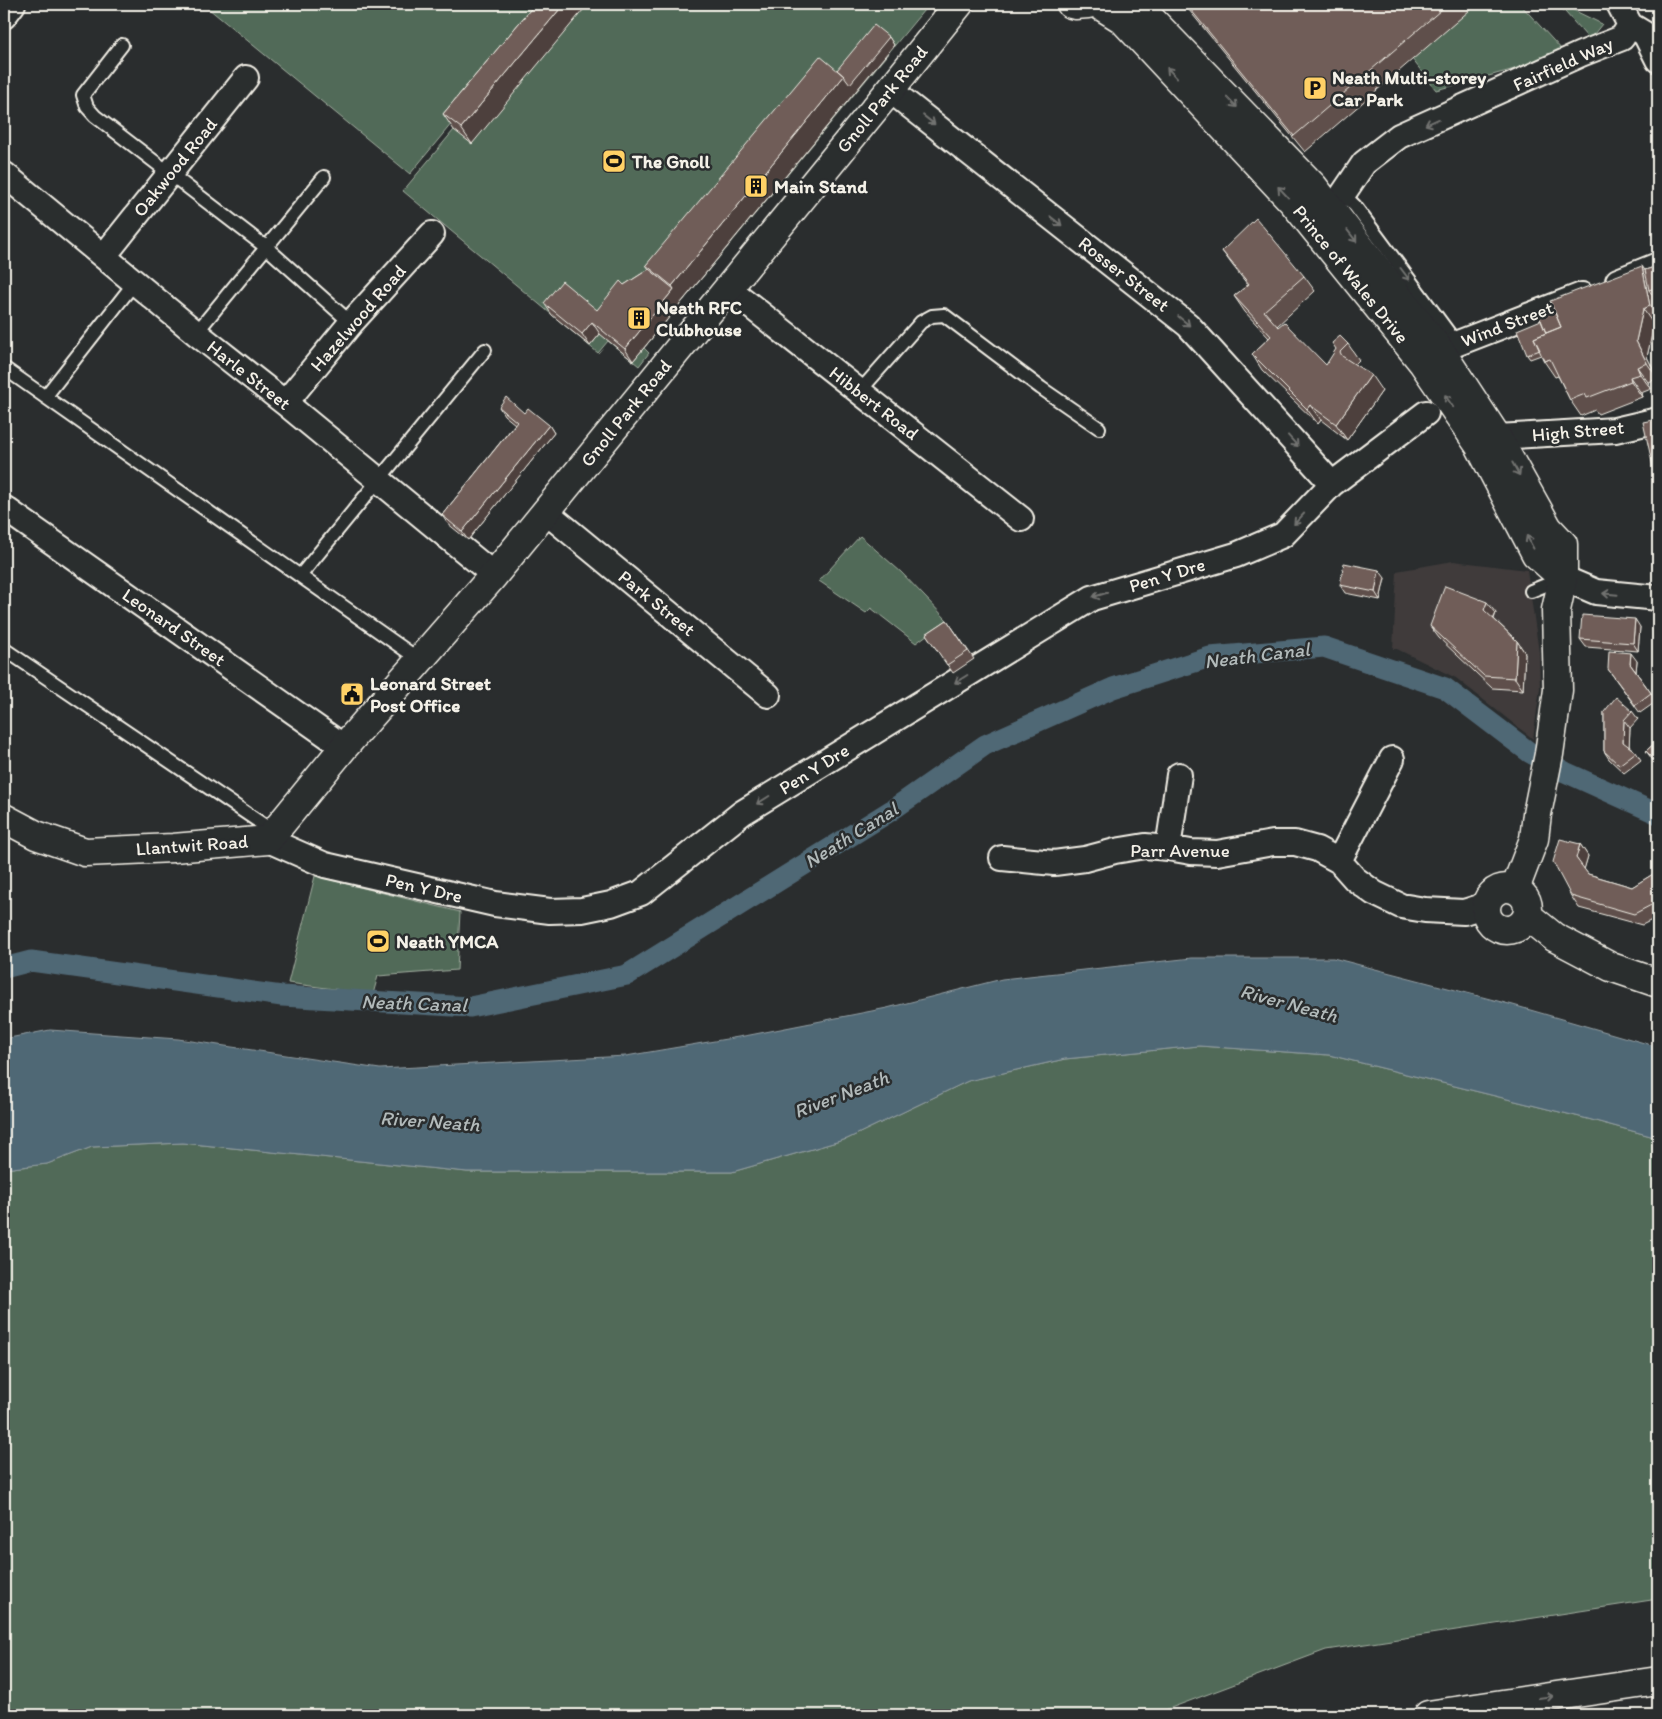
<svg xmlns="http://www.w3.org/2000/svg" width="1662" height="1719" font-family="Itim,sans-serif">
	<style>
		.built { fill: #3f3b3b }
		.green { fill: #516a58; stroke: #a2aea0 }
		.water { fill: #506775; stroke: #929ea3 }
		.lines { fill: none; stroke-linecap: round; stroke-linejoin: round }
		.canal { stroke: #506775; stroke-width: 21 }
		.lane-casing { stroke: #f4f1e8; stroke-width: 16 }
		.street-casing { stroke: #f4f1e8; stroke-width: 28 }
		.secondary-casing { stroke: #f4f1e8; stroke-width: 31 }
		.highway-casing { stroke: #f4f1e8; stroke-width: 31 }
		.lane { stroke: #2a2d2e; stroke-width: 12 }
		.street { stroke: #2a2d2e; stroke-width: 24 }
		.secondary { stroke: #2a2d2e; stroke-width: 28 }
		.highway { stroke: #2a2d2e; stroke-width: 28 }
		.wall { fill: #5f504c; stroke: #f4f1e8 }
		.shaded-wall { fill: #4e413e; stroke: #f4f1e8 }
		.building { fill: #6f5d58; stroke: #f4f1e8 }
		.oneway { stroke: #71726f }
		.labels { text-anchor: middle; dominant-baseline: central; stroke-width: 5; stroke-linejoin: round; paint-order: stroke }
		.street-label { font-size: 19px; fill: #f4f1e8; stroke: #2a2d2e }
		.poi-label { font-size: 19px; font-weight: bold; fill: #f4f1e8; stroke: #2a2d2e; text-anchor: start }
		.water-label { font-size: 20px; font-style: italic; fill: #b2baba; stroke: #2a2d2e }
	</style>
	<rect width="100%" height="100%" fill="#2a2d2e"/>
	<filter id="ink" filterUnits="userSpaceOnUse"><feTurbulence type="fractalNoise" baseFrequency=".02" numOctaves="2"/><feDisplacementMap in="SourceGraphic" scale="10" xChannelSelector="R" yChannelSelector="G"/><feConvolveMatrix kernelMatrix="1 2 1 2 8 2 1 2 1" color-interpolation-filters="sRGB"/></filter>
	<g filter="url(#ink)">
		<path class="built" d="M 1453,561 L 1527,570 L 1539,652 L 1540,688 L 1533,739 L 1456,678 L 1397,649 L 1393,649 L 1397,571 Z"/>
		<path class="green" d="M 203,4 L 550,4 L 410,174 Z
			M 559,4 L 929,4 L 644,348 L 649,353 L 639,366 L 608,341 L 598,353 L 403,191 Z
			M 1477,4 L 1520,4 L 1563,51 L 1526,66 L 1436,90 L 1412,59 Z
			M 1558,4 L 1561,4 L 1602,24 L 1594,34 L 1588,38 Z
			M 860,536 L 901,572 L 947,620 L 916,643 L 871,608 L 866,613 L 819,581 Z
			M 315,876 L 460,912 L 457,970 L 378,976 L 373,994 L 288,983 Z
			M 1199,1046 L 1329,1055 L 1588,1119 L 1658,1138 L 1658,1599 L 1326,1650 L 1152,1715 L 4,1715 L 4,1169 L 47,1164 L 92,1147 L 183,1143 L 467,1172 L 732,1172 L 847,1139 L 968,1081 L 1065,1059 Z"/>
		<path class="water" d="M 1192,958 L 1333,958 L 1513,1005 L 1658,1047 L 1658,1138 L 1588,1119 L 1329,1055 L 1199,1046 L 1065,1059 L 968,1081 L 847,1139 L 732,1172 L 467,1172 L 183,1143 L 92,1147 L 47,1164 L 4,1169 L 4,1039 L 50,1030 L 178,1039 L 380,1069 L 626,1056 L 750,1035 L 887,1008 L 1002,979 Z"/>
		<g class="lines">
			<path class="canal" d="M 4,968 L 31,961 L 282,996 L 470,1007 L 627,975 L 892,810 L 985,745 L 1113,688 L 1210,657 L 1324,647 L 1445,688 L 1529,752 L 1565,772 L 1658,814"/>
			<g class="lane-casing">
				<path id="lane" d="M 122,45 L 83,95 L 87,107 L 95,116 L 267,248 L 351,323
					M 1343,194 L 1355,206 L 1457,344
					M 196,333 L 324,177
					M 4,368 L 421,661
					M 859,392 L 921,322 L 932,316 L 944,315 L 1041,388 L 1099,428
					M 45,397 L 135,282
					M 300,576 L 485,350
					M 1531,591 L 1563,578
					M 4,649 L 274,832"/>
			</g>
			<g class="street-casing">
				<path id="street" d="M 1619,4 L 1630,25 L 1645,34 L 1658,60
					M 4,16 L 13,4
					M 890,90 L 1188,325 L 1332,484
					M 4,174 L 196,333 L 285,403 L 494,575
					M 1343,194 L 1364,163 L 1399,136 L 1581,54 L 1622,38 L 1630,25
					M 104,256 L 246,78
					M 1618,281 L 1658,265
					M 728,288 L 1021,519
					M 1440,350 L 1582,295
					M 285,403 L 351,323 L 432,234
					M 1497,437 L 1615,430 L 1658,420
					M 4,508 L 344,747
					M 546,512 L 768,695
					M 1563,578 L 1596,592 L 1658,598
					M 268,840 L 325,865 L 495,904 L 550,911 L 582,910 L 611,904 L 641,893 L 742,813 L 1092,598 L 1236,555 L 1283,535 L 1332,484 L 1426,413
					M 1168,848 L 1179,775
					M 1002,858 L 1054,863 L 1085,859 L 1115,851 L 1145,846 L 1168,848 L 1191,852 L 1217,853 L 1273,843 L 1295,843 L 1317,849 L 1339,861 L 1355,879 L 1374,893 L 1401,906 L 1425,910 L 1464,912 L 1486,905
					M 1339,861 L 1392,759"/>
			</g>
			<g class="secondary-casing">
				<path id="secondary" d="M 1071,4 L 1075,5 L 1088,4
					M 1098,4 L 1122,19 L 1293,202 L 1423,363 L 1479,445 L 1536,554 L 1563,578
					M 1138,4 L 1148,16 L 1313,186 L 1440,350 L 1497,437 L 1548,528 L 1563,544 L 1563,578 L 1556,610 L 1558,690 L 1549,754 L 1537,814 L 1534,839 L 1515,889
					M 4,818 L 36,835 L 85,852 L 173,848 L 268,840 L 344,747 L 494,575 L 890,90 L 959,4
					M1486 909a21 21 0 1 1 42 0a21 21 0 1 1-42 0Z
					M 1528,916 L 1554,937 L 1611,967 L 1658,983"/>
			</g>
			<g class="highway-casing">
				<path id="highway" d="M 1428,1715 L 1658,1681"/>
			</g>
			<use href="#lane" class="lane"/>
			<use href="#street" class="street"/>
			<use href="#secondary" class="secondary"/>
			<use href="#highway" class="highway"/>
		</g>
		<path class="wall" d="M 535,4 L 472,144 L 454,130 L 443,114 Z
			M 1184,4 L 1477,4 L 1305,152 Z
			M 889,37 L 894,45 L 633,361 L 600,334 L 590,346 L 552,315 L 544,303 L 597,310 L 624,285 L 649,269 L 646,265 L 837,70 Z
			M 1222,251 L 1304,276 L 1315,291 L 1277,326 L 1326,365 L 1348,344 L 1359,360 L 1355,364 L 1382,391 L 1347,440 L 1321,420 L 1318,424 L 1262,370 L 1252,354 L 1269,338 L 1245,312 L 1234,296 L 1248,285 L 1233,266 Z
			M 1658,266 L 1658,302 L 1657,302 L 1658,308 L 1658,323 L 1654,325 L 1647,357 L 1658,379 L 1648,382 L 1651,389 L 1641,393 L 1642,397 L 1598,414 L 1595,410 L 1581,416 L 1570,400 L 1558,376 L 1555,377 L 1544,361 L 1541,355 L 1530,359 L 1527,355 L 1541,320 L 1645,270 Z
			M 499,407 L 524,413 L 549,425 L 554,433 L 468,540 L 447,523 L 442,515 L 515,424 L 504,415 Z
			M 1385,578 L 1380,600 L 1345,593 L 1340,585 Z
			M 1496,613 L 1494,619 L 1517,641 L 1525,653 L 1523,690 L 1492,688 L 1439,638 L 1430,626 Z
			M 947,620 L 974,659 L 953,673 L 926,634 Z
			M 1640,627 L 1638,651 L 1586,647 L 1580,639 Z
			M 1637,661 L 1636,672 L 1657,701 L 1640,713 L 1608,669 Z
			M 1632,711 L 1638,719 L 1630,728 L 1629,746 L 1636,752 L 1641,760 L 1624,773 L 1609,759 L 1604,751 L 1604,712 Z
			M 1658,740 L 1658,766 L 1652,759 L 1646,751 Z
			M 1580,844 L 1588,856 L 1584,869 L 1588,874 L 1632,887 L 1658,871 L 1658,917 L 1642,925 L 1579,908 L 1571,896 Z"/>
		<path class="shaded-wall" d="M 564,4 L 588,4 L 472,144 L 461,128 Z
			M 828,4 L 834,4 L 831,7 Z
			M 889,37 L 894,45 L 633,361 L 625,349 L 674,289 L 672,286 L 844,76 Z
			M 1642,266 L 1653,282 L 1649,290 L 1657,302 L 1658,308 L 1658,318 L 1650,306 Z
			M 1643,309 L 1654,325 L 1647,357 L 1658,379 L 1647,363 L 1636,341 Z
			M 592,322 L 600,334 L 590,346 L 582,334 Z
			M 1637,367 L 1648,382 L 1651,389 L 1640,374 Z
			M 1371,375 L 1382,391 L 1347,440 L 1336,424 Z
			M 1630,377 L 1641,393 L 1642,397 L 1631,381 Z
			M 1310,405 L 1321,420 L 1318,424 L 1307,409 Z
			M 549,425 L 554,433 L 468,540 L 462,532 Z
			M 1379,570 L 1385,578 L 1380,600 L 1375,592 Z
			M 1487,602 L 1496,613 L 1492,622 L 1484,610 Z
			M 1635,619 L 1640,627 L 1638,651 L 1633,643 Z
			M 1517,641 L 1525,653 L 1523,690 L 1515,678 Z
			M 1631,653 L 1637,661 L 1636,672 L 1630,664 Z
			M 1624,720 L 1630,728 L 1629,750 L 1623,742 Z
			M 1580,844 L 1588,856 L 1584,870 L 1576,858 Z"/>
		<path class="building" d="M 535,4 L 564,4 L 461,128 L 443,114 Z
			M 1186,4 L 1448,4 L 1294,136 Z
			M 1658,11 L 1658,30 L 1651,14 Z
			M 874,25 L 889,37 L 850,84 L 844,76 L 837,70 Z
			M 820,56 L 844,76 L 672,286 L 646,265 Z
			M 1256,218 L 1304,276 L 1264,311 L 1278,327 L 1284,322 L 1326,365 L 1336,349 L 1332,343 L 1340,336 L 1348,344 L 1340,352 L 1342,356 L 1371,375 L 1336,424 L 1310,405 L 1307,409 L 1252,354 L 1271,336 L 1234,296 L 1249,284 L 1222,251 Z
			M 1642,266 L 1650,306 L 1643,309 L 1636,341 L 1647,363 L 1637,367 L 1640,374 L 1630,377 L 1631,381 L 1587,398 L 1585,394 L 1570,400 L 1550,359 L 1544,361 L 1534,338 L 1561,327 L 1550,301 Z
			M 1658,266 L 1658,287 L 1649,290 L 1645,270 Z
			M 649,269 L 674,289 L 625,349 L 592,322 L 582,334 L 544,303 L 562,281 L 597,310 L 620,281 L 624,285 Z
			M 1554,310 L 1561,327 L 1546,333 L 1539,316 Z
			M 1541,320 L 1546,333 L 1534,338 L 1540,350 L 1527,355 L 1517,330 Z
			M 506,397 L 524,413 L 528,408 L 549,425 L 462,532 L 442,515 L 517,422 L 499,407 Z
			M 1658,419 L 1658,489 L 1643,422 Z
			M 1344,563 L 1379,570 L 1375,592 L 1340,585 Z
			M 1445,586 L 1487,602 L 1484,610 L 1517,641 L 1515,678 L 1484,676 L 1430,626 Z
			M 1582,615 L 1635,619 L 1633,643 L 1580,639 Z
			M 947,620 L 968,651 L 947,665 L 926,634 Z
			M 1609,651 L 1631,653 L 1630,664 L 1651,693 L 1635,705 L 1608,669 Z
			M 1616,697 L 1632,711 L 1624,720 L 1623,742 L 1636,752 L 1619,765 L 1604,751 L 1604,712 Z
			M 1658,740 L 1658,763 L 1646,751 Z
			M 1560,839 L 1580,844 L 1576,858 L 1588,874 L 1632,887 L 1658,871 L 1658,905 L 1657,902 L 1634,914 L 1571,896 L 1553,862 Z"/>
		<defs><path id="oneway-shaft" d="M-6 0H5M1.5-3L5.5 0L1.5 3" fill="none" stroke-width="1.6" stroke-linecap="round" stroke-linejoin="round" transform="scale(1.25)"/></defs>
		<g class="oneway">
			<use href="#oneway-shaft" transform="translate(1172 73) rotate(-133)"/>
			<use href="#oneway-shaft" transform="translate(1232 102) rotate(46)"/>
			<use href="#oneway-shaft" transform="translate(929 120) rotate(38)"/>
			<use href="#oneway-shaft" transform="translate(1432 122) rotate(156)"/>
			<use href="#oneway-shaft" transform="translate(1283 192) rotate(-133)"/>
			<use href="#oneway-shaft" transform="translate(1056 221) rotate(38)"/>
			<use href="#oneway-shaft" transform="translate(1352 236) rotate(52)"/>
			<use href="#oneway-shaft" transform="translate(1405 274) rotate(53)"/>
			<use href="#oneway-shaft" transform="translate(1184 321) rotate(40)"/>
			<use href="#oneway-shaft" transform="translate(1449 401) rotate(-124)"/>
			<use href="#oneway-shaft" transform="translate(1293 441) rotate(48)"/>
			<use href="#oneway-shaft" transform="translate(1516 469) rotate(61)"/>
			<use href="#oneway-shaft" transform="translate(1299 519) rotate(133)"/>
			<use href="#oneway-shaft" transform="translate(1530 542) rotate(-118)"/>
			<use href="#oneway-shaft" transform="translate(1610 594) rotate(-175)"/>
			<use href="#oneway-shaft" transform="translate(1100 595) rotate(163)"/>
			<use href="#oneway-shaft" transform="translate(961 679) rotate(148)"/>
			<use href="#oneway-shaft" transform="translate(763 800) rotate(148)"/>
			<use href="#oneway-shaft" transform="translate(1546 1697) rotate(-8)"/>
		</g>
	</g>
	<defs>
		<g id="parking-square" transform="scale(1.25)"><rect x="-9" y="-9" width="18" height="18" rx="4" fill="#ffd166" stroke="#2a2d2e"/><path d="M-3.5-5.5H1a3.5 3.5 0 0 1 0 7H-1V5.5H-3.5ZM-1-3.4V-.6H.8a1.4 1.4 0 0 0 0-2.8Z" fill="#111"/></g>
		<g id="stadium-square" transform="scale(1.25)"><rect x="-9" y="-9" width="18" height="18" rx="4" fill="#ffd166" stroke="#2a2d2e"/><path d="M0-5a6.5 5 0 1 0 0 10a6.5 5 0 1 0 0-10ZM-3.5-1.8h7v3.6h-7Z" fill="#111"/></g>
		<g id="building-square" transform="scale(1.25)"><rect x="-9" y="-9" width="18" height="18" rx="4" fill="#ffd166" stroke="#2a2d2e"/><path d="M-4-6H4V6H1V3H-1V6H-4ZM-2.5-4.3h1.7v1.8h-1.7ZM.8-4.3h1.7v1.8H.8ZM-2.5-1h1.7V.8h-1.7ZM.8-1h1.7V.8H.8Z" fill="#111"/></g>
		<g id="civic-square" transform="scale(1.25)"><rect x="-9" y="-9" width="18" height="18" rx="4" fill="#ffd166" stroke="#2a2d2e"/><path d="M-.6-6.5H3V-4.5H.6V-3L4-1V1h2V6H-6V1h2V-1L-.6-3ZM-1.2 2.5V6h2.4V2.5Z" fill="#111"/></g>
	</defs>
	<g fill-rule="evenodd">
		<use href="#parking-square" x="1315" y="88"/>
		<use href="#stadium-square" x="614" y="161"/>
		<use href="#building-square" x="756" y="186"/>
		<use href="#building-square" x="639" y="318"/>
		<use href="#civic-square" x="352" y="694"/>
		<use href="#stadium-square" x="378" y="941"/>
	</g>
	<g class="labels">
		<g class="street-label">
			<text transform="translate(1563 64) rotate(-24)">Fairfield Way</text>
			<text transform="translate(882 99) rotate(-51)">Gnoll Park Road</text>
			<text transform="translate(175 167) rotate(-51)">Oakwood Road</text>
			<text transform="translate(1124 274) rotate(38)">Rosser Street</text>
			<text transform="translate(1351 274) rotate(51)">Prince of Wales Drive</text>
			<text transform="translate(358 318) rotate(-49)">Hazelwood Road</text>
			<text transform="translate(1507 324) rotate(-21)">Wind Street</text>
			<text transform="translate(249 375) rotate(38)">Harle Street</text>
			<text transform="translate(874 403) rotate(38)">Hibbert Road</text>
			<text transform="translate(626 413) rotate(-51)">Gnoll Park Road</text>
			<text transform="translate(1578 431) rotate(-5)">High Street</text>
			<text transform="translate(1167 575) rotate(-17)">Pen Y Dre</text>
			<text transform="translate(657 603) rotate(39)">Park Street</text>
			<text transform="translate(174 627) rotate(35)">Leonard Street</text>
			<text transform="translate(814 769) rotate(-32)">Pen Y Dre</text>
			<text transform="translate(192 845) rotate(-4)">Llantwit Road</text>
			<text x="1180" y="850">Parr Avenue</text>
			<text transform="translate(424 888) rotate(13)">Pen Y Dre</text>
		</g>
		<g class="poi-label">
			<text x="1332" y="77">Neath Multi-storey<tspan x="1332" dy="22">Car Park</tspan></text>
			<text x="632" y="161">The Gnoll</text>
			<text x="774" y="186">Main Stand</text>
			<text x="656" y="307">Neath RFC<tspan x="656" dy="22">Clubhouse</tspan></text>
			<text x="370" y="683">Leonard Street<tspan x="370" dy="22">Post Office</tspan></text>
			<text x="396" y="941">Neath YMCA</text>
		</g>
		<g class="water-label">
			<text transform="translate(1257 655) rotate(-7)">Neath Canal</text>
			<text transform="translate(851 835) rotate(-32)">Neath Canal</text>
			<text transform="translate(414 1003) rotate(2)">Neath Canal</text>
			<text transform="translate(1289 1003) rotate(15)">River Neath</text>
			<text transform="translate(841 1094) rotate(-21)">River Neath</text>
			<text transform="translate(430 1121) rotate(4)">River Neath</text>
		</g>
	</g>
	<rect width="1662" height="1719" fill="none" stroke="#2a2d2e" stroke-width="20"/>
	<rect x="10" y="10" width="1642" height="1699" fill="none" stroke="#f4f1e8" stroke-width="2" filter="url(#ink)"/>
</svg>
